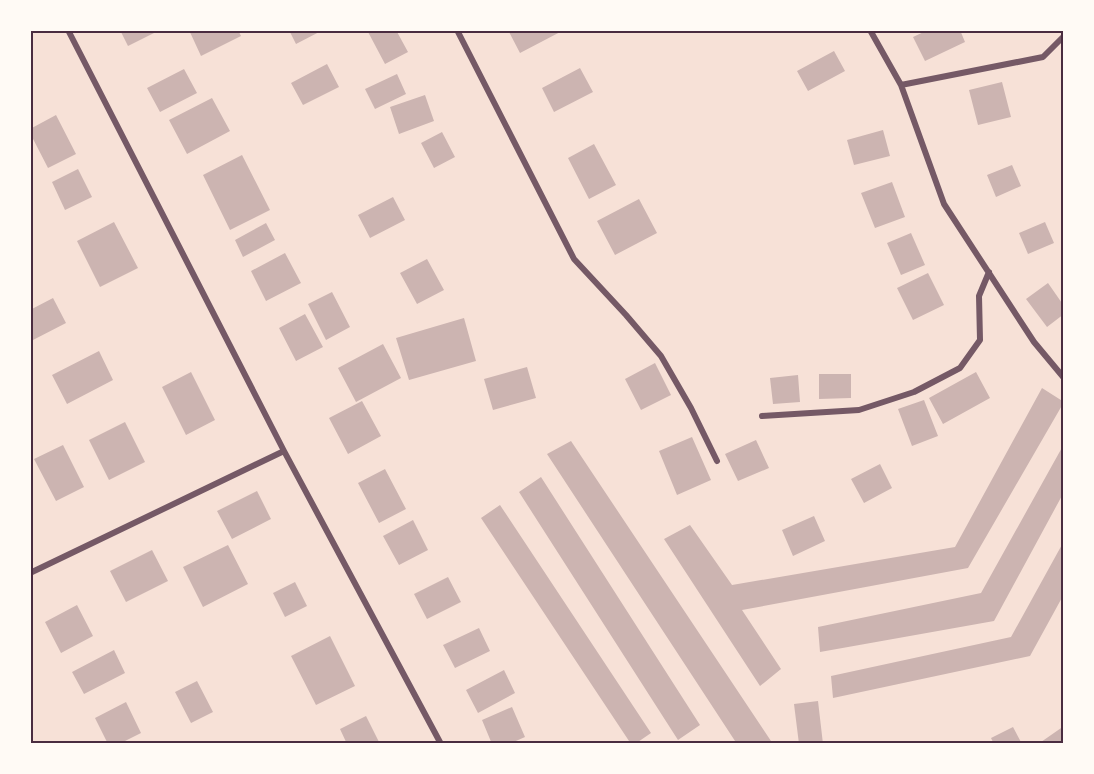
<svg xmlns="http://www.w3.org/2000/svg" width="1094" height="774" font-family="'IBM Plex Sans',sans-serif">
	<style>
		.building { fill: #ccb4b1 }
		.lines { fill: none; stroke-linecap: round; stroke-linejoin: round }
		.minor { stroke: #755966; stroke-width: 6 }
		.neatline { fill: none; stroke: #4a2c40; stroke-width: 2 }
	</style>
	<rect width="100%" height="100%" fill="#f7e1d7"/>
	<path class="building" d="M 120,30 L 160,30 L 128,46 Z
		M 189,30 L 238,30 L 241,36 L 201,56 Z
		M 289,30 L 323,30 L 296,44 Z
		M 367,30 L 396,30 L 408,52 L 385,64 Z
		M 508,30 L 564,30 L 520,53 Z
		M 928,30 L 960,30 L 965,42 L 925,61 L 913,37 Z
		M 834,51 L 845,71 L 808,91 L 797,71 Z
		M 327,64 L 339,87 L 303,105 L 291,83 Z
		M 580,68 L 593,92 L 554,112 L 542,88 Z
		M 184,69 L 197,93 L 160,112 L 147,88 Z
		M 397,74 L 406,94 L 375,109 L 365,89 Z
		M 1002,82 L 1011,117 L 978,125 L 969,90 Z
		M 425,95 L 434,121 L 399,134 L 390,107 Z
		M 212,98 L 230,131 L 187,154 L 169,120 Z
		M 56,115 L 76,154 L 48,168 L 30,133 L 30,129 Z
		M 883,130 L 890,156 L 854,165 L 847,140 Z
		M 442,132 L 455,157 L 434,168 L 421,143 Z
		M 594,144 L 616,185 L 589,199 L 568,158 Z
		M 242,155 L 270,210 L 230,230 L 203,175 Z
		M 1012,165 L 1021,186 L 996,197 L 987,175 Z
		M 78,169 L 92,197 L 65,210 L 52,182 Z
		M 892,182 L 905,217 L 875,228 L 861,193 Z
		M 393,197 L 405,220 L 370,238 L 358,215 Z
		M 639,199 L 657,233 L 615,255 L 597,221 Z
		M 114,222 L 138,268 L 100,287 L 77,241 Z
		M 1045,222 L 1054,243 L 1028,254 L 1019,233 Z
		M 266,223 L 275,240 L 243,257 L 235,240 Z
		M 911,233 L 925,265 L 901,275 L 887,243 Z
		M 285,253 L 301,283 L 266,301 L 251,271 Z
		M 427,259 L 444,290 L 417,304 L 400,273 Z
		M 928,273 L 944,305 L 913,320 L 897,288 Z
		M 1048,283 L 1064,306 L 1064,314 L 1047,327 L 1026,299 Z
		M 332,292 L 350,327 L 326,340 L 308,304 Z
		M 53,298 L 66,323 L 33,340 L 30,333 L 30,310 Z
		M 305,314 L 323,347 L 296,361 L 279,328 Z
		M 464,318 L 476,361 L 409,380 L 396,338 Z
		M 383,344 L 401,378 L 356,402 L 338,368 Z
		M 99,351 L 113,380 L 67,404 L 52,375 Z
		M 655,363 L 671,395 L 641,410 L 625,379 Z
		M 527,367 L 536,398 L 493,410 L 484,379 Z
		M 191,372 L 215,420 L 186,435 L 162,387 Z
		M 976,372 L 990,398 L 943,424 L 929,398 Z
		M 819,374 L 851,374 L 851,398 L 819,399 Z
		M 798,375 L 800,402 L 773,404 L 770,378 Z
		M 1042,388 L 1064,402 L 968,568 L 742,610 L 781,669 L 760,686 L 664,539 L 690,525 L 732,585 L 955,547 Z
		M 924,400 L 938,436 L 912,446 L 898,409 Z
		M 362,401 L 381,436 L 348,454 L 329,418 Z
		M 125,422 L 145,462 L 109,480 L 89,440 Z
		M 692,437 L 711,480 L 677,495 L 659,451 Z
		M 756,440 L 769,468 L 738,481 L 725,454 Z
		M 571,441 L 773,744 L 737,744 L 547,454 Z
		M 1064,444 L 1064,492 L 994,621 L 820,652 L 818,627 L 981,593 Z
		M 63,445 L 84,487 L 56,501 L 34,459 Z
		M 880,464 L 892,488 L 864,503 L 851,479 Z
		M 385,469 L 406,509 L 379,523 L 358,483 Z
		M 541,477 L 700,725 L 678,740 L 519,492 Z
		M 257,491 L 271,519 L 232,539 L 217,511 Z
		M 500,505 L 651,733 L 635,744 L 631,744 L 481,518 Z
		M 814,516 L 825,541 L 793,556 L 782,530 Z
		M 413,520 L 428,550 L 399,565 L 383,536 Z
		M 1064,541 L 1064,594 L 1030,656 L 833,698 L 831,676 L 1011,637 Z
		M 228,545 L 248,584 L 203,607 L 183,567 Z
		M 152,550 L 168,581 L 126,602 L 110,571 Z
		M 448,577 L 461,602 L 427,619 L 414,594 Z
		M 295,582 L 307,606 L 285,617 L 273,593 Z
		M 77,605 L 93,636 L 61,653 L 45,622 Z
		M 479,628 L 490,651 L 455,668 L 443,645 Z
		M 330,636 L 355,686 L 316,705 L 291,656 Z
		M 114,650 L 125,673 L 84,694 L 72,672 Z
		M 504,670 L 515,693 L 478,713 L 466,690 Z
		M 197,681 L 213,712 L 191,723 L 175,692 Z
		M 818,701 L 823,744 L 799,744 L 794,704 Z
		M 126,702 L 141,733 L 119,744 L 108,744 L 95,718 Z
		M 512,707 L 525,737 L 509,744 L 492,744 L 482,720 Z
		M 366,716 L 380,744 L 347,744 L 340,729 Z
		M 1064,726 L 1064,744 L 1042,744 L 1041,742 Z
		M 1013,727 L 1022,744 L 994,744 L 991,738 Z"/>
	<g class="lines">
		<path class="minor" d="M 68,30 L 284,451 L 441,744
			M 457,30 L 574,259 L 626,315 L 661,356 L 691,408 L 717,461
			M 870,30 L 901,85 L 944,204 L 1034,342 L 1064,378
			M 901,85 L 1043,57 L 1064,36
			M 762,416 L 859,410 L 914,392 L 960,368 L 980,340 L 979,296 L 989,272
			M 30,573 L 284,451"/>
	</g>
	<rect width="1094" height="774" fill="none" stroke="#fffaf5" stroke-width="63"/>
	<rect x="32" y="32" width="1030" height="710" class="neatline"/>
</svg>
